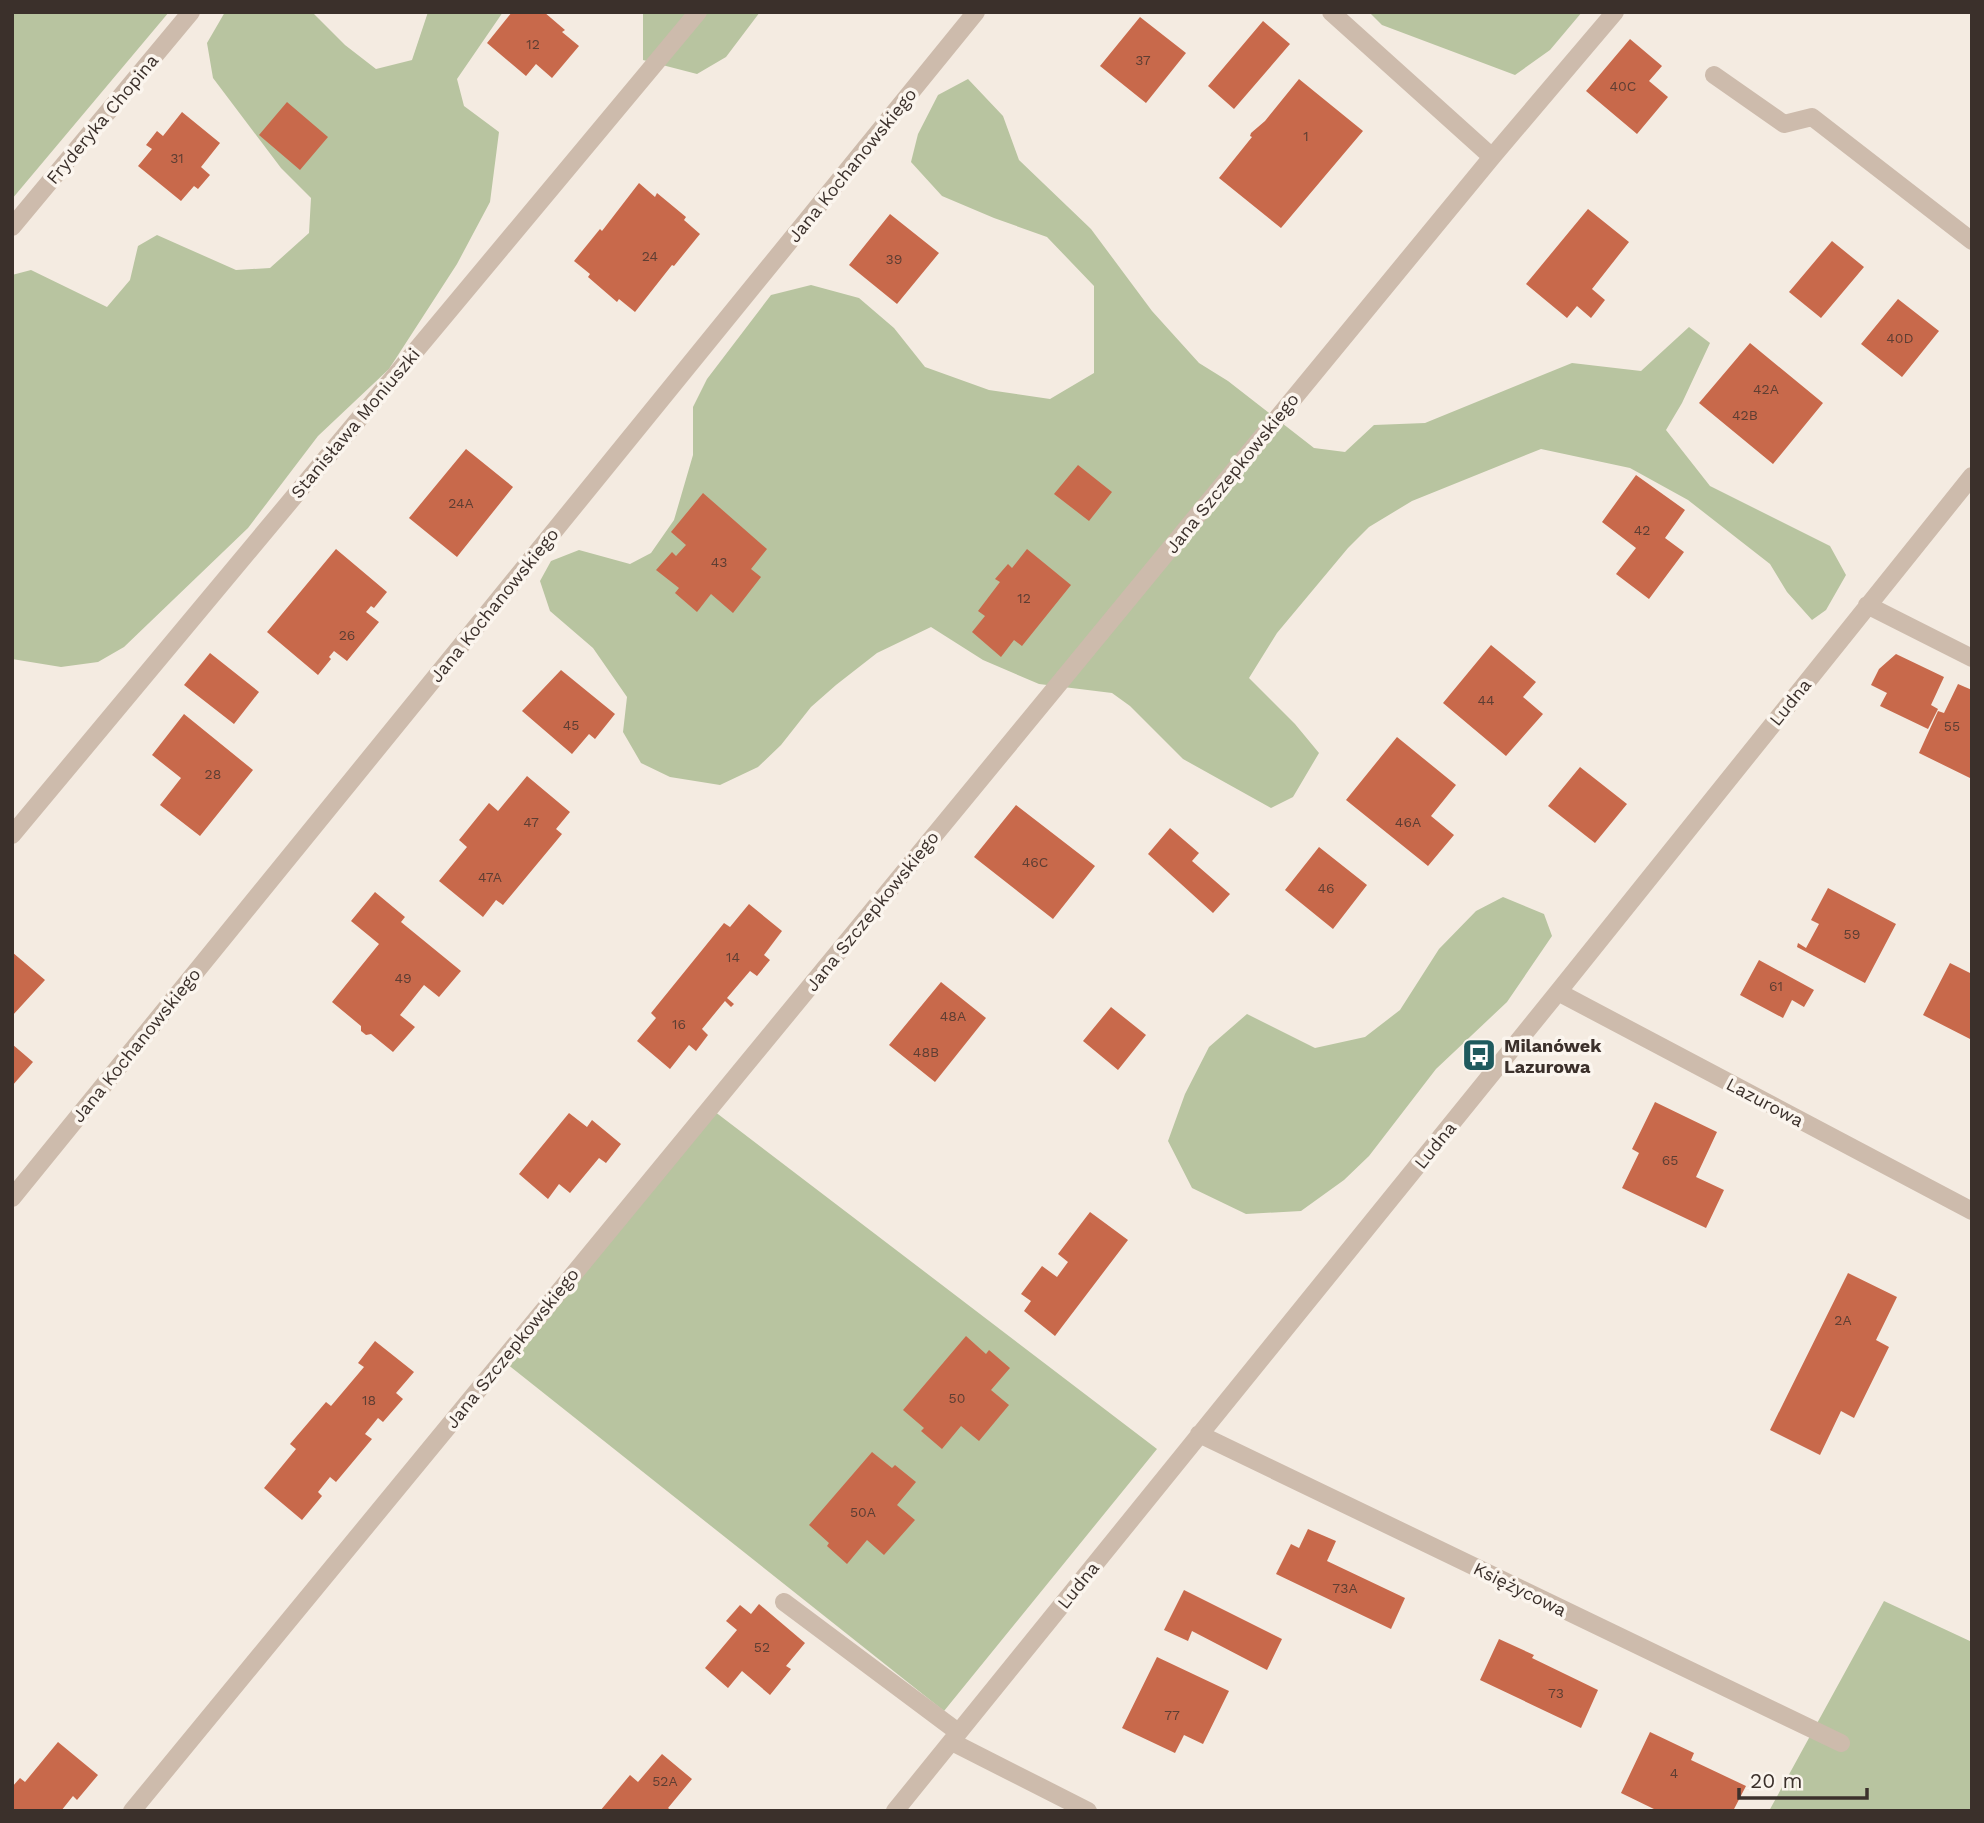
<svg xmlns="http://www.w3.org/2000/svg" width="1984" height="1823" font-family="'Work Sans',sans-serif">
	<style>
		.green { fill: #b8c4a0 }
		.building { fill: #c8694b }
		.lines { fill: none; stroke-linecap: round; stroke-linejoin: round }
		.minor { stroke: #cdbbac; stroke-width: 18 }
		.labels { text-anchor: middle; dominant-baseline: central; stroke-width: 7; stroke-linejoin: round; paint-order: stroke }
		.number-label { font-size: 14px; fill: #5e3e33 }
		.street-label { font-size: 18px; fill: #3b302b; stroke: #fbf5ee }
		.poi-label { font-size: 18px; font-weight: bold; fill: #3b302b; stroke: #fbf5ee; text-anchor: start }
	</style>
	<rect width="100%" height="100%" fill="#f4ebe1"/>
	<path class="green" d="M 12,12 L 169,12 L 12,199 Z
		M 225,12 L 312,12 L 345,45 L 376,69 L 412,60 L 428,12 L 503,12 L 457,79 L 464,106 L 499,132 L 490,202 L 457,264 L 389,369 L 318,436 L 248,528 L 124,647 L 98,662 L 61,667 L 12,659 L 12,275 L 31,270 L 107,307 L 130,280 L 138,246 L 157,235 L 236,270 L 270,268 L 309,233 L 311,198 L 281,168 L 213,78 L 207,43 Z
		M 643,12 L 760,12 L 726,57 L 697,74 L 643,60 Z
		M 1369,12 L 1582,12 L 1550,50 L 1515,75 L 1382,25 Z
		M 968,79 L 1003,116 L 1019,160 L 1091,229 L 1152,311 L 1199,363 L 1228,381 L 1314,448 L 1345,452 L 1374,425 L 1425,423 L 1572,363 L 1641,371 L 1689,327 L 1710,343 L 1682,403 L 1666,430 L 1710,486 L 1830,546 L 1846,575 L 1826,610 L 1812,620 L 1787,592 L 1770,564 L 1688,500 L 1630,468 L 1541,449 L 1412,501 L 1369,527 L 1348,548 L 1277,633 L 1249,678 L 1295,724 L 1319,753 L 1293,797 L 1271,808 L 1183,759 L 1130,706 L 1112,693 L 1039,684 L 983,660 L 931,627 L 877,653 L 836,685 L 811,707 L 781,745 L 758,767 L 720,785 L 670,777 L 641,763 L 623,732 L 627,697 L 593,648 L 550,611 L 540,581 L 551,561 L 579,550 L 630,564 L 651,553 L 674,520 L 693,455 L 693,407 L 707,379 L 771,295 L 811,285 L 859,298 L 894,328 L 925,367 L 989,390 L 1050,399 L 1094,373 L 1094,286 L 1047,237 L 994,218 L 942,196 L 911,162 L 918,134 L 938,95 Z
		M 1503,897 L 1544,914 L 1552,936 L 1507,1002 L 1436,1069 L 1369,1156 L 1344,1180 L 1301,1211 L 1246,1214 L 1192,1188 L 1168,1141 L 1185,1094 L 1209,1047 L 1247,1014 L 1315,1048 L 1365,1037 L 1400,1010 L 1439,949 L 1476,911 Z
		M 710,1108 L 1157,1449 L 944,1711 L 502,1360 Z
		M 1884,1601 L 1972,1642 L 1972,1811 L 1769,1811 Z"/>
	<path class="building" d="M 512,12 L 544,12 L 565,30 L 562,32 L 579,46 L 552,78 L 536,64 L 526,76 L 487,43 Z
		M 1140,17 L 1186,53 L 1146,103 L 1100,66 Z
		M 1263,21 L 1290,44 L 1234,109 L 1208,86 Z
		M 1630,39 L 1662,66 L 1649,81 L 1668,97 L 1637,134 L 1586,91 Z
		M 1299,79 L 1363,131 L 1281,228 L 1219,178 L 1252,137 L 1250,136 L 1251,133 L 1265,121 Z
		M 287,102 L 328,137 L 300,170 L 259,135 Z
		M 182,112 L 220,143 L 201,167 L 210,175 L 198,189 L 194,186 L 181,201 L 138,166 L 152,149 L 146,145 L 157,131 L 163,136 Z
		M 639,183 L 655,197 L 657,193 L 686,217 L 684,220 L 700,234 L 674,266 L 672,265 L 635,312 L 619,299 L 617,302 L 588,277 L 590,274 L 574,261 L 600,229 L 602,231 Z
		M 1588,209 L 1629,242 L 1592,289 L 1605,300 L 1591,318 L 1577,306 L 1567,318 L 1526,284 Z
		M 890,214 L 939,253 L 897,304 L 849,265 Z
		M 1832,241 L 1864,267 L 1821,318 L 1789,292 Z
		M 1898,299 L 1939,331 L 1902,377 L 1861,344 Z
		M 1750,343 L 1823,403 L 1773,464 L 1699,403 Z
		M 466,449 L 513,487 L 457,557 L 409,518 Z
		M 1078,465 L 1112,492 L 1089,521 L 1054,494 Z
		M 1636,475 L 1685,510 L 1665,538 L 1684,552 L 1649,599 L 1616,574 L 1636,548 L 1602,522 Z
		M 703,493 L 767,549 L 751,569 L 761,577 L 733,613 L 711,594 L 697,612 L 675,593 L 679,588 L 656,570 L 672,552 L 676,556 L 686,545 L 671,532 Z
		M 336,549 L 387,592 L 374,608 L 371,606 L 366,612 L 379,622 L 347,661 L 334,651 L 329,657 L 331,659 L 318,675 L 267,632 Z
		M 1027,549 L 1071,585 L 1022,646 L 1014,640 L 1001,657 L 972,632 L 985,616 L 978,611 L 1000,582 L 995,579 L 1008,564 L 1012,568 Z
		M 1491,645 L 1536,682 L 1523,697 L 1543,714 L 1506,756 L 1443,703 Z
		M 210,653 L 259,692 L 234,724 L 184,685 Z
		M 1896,654 L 1944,677 L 1931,705 L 1938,709 L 1928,729 L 1880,706 L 1887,693 L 1871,685 L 1879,669 Z
		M 561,670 L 615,714 L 595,739 L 589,734 L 572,754 L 522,711 Z
		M 1958,684 L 1972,690 L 1972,779 L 1919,753 L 1938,711 L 1944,713 Z
		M 184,714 L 253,770 L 200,836 L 160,805 L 181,778 L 152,755 Z
		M 1397,737 L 1456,785 L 1431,816 L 1454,835 L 1428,866 L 1346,800 Z
		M 1580,767 L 1627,804 L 1595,843 L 1548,806 Z
		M 527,776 L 570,812 L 556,829 L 562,834 L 503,905 L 496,900 L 483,917 L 439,881 L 467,847 L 459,840 L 489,803 L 498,811 Z
		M 1016,805 L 1095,866 L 1053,919 L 974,857 Z
		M 1170,828 L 1199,853 L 1192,861 L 1230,894 L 1213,913 L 1148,854 Z
		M 1319,847 L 1367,885 L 1333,929 L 1285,890 Z
		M 1828,888 L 1896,924 L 1865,983 L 1797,947 L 1798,943 L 1806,948 L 1819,924 L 1811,920 Z
		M 375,892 L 405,917 L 401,922 L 461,971 L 439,997 L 424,985 L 400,1015 L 415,1027 L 393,1052 L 371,1034 L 366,1035 L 361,1031 L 361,1026 L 332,1002 L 379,944 L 351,921 Z
		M 749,904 L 782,931 L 764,955 L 770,960 L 757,976 L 750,971 L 727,998 L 734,1004 L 731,1007 L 725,1001 L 702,1029 L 708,1035 L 696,1051 L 689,1045 L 670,1069 L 637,1041 L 656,1018 L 651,1013 L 724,923 L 730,927 Z
		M 12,952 L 45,980 L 12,1016 Z
		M 1759,960 L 1814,990 L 1804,1007 L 1792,1000 L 1783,1018 L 1740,995 Z
		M 1950,963 L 1972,974 L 1972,1040 L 1923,1015 Z
		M 941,982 L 986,1018 L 935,1082 L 889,1045 Z
		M 1111,1007 L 1146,1035 L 1118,1070 L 1083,1041 Z
		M 12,1044 L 33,1062 L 12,1086 Z
		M 1655,1102 L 1717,1132 L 1696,1177 L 1724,1190 L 1706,1228 L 1622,1188 L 1639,1153 L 1632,1149 Z
		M 569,1113 L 587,1127 L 592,1120 L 621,1144 L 606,1163 L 599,1158 L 570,1193 L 559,1184 L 548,1199 L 519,1174 Z
		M 1090,1212 L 1128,1240 L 1055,1336 L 1024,1311 L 1031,1301 L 1021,1294 L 1042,1266 L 1057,1277 L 1068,1262 L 1058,1254 Z
		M 1848,1273 L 1897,1297 L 1876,1340 L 1889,1347 L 1854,1418 L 1841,1411 L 1820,1455 L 1770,1430 Z
		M 966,1336 L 986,1354 L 989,1350 L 1010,1368 L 991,1390 L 1009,1405 L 979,1441 L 961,1426 L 942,1449 L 921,1431 L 924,1428 L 903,1410 Z
		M 375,1341 L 414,1372 L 396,1393 L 403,1399 L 383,1422 L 378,1418 L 365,1434 L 372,1439 L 336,1482 L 330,1477 L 318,1492 L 322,1496 L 302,1520 L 264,1488 L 296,1449 L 290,1444 L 326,1402 L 331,1406 L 364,1367 L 358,1363 Z
		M 872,1452 L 892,1468 L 895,1465 L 916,1482 L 897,1505 L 915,1520 L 884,1555 L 867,1540 L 847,1564 L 827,1546 L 829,1543 L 809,1525 Z
		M 1308,1529 L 1336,1541 L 1327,1561 L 1405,1598 L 1391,1629 L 1276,1574 L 1291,1544 L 1299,1548 Z
		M 1184,1590 L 1282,1639 L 1267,1670 L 1192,1631 L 1188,1641 L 1164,1630 Z
		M 759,1604 L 805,1643 L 786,1666 L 791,1669 L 770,1695 L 742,1671 L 728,1688 L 705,1668 L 737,1630 L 726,1621 L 740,1605 L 751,1614 Z
		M 1499,1639 L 1534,1655 L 1532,1658 L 1598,1690 L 1581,1728 L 1480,1680 Z
		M 1157,1657 L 1229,1691 L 1203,1744 L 1184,1735 L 1175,1753 L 1122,1728 Z
		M 1650,1732 L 1694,1753 L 1691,1760 L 1746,1786 L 1733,1811 L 1658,1811 L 1621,1793 Z
		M 58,1742 L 98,1775 L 77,1800 L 73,1796 L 61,1811 L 12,1811 L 12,1787 L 20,1778 L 25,1782 Z
		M 662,1754 L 692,1779 L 668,1808 L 672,1811 L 600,1811 L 630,1775 L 638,1782 Z"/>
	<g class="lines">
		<path class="minor" d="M 1331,12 L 1492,157
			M 1714,75 L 1784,124 L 1812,117 L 1972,241
			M 12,227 L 191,12
			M 1867,605 L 1972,658
			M 12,835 L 698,12
			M 1558,992 L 1972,1211
			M 12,1198 L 976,12
			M 1199,1434 L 1841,1743
			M 784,1602 L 958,1732
			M 952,1742 L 1088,1811
			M 132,1811 L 1492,157 L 1615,12
			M 895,1811 L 1558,992 L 1972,476"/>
	</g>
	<defs>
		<g id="bus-square" transform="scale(1.75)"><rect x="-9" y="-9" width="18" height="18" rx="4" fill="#1f5a5e" stroke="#fbf5ee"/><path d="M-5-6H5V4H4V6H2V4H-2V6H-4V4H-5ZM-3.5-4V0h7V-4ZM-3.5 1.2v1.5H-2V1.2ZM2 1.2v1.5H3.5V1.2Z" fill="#fff"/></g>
	</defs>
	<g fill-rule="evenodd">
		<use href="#bus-square" x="1479" y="1055"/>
	</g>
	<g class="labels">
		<g class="number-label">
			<text x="533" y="44">12</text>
			<text x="1143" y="60">37</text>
			<text x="1623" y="86">40C</text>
			<text x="1306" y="136">1</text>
			<text x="177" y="158">31</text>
			<text x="650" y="256">24</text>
			<text x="894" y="259">39</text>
			<text x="1900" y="338">40D</text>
			<text x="1766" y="389">42A</text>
			<text x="1745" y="415">42B</text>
			<text x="461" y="503">24A</text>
			<text x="1642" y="530">42</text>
			<text x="719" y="562">43</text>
			<text x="1024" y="598">12</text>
			<text x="347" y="635">26</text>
			<text x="1486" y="700">44</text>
			<text x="571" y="725">45</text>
			<text x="1952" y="726">55</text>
			<text x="213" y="774">28</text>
			<text x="531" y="822">47</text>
			<text x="1408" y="822">46A</text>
			<text x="1035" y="862">46C</text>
			<text x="490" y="877">47A</text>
			<text x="1326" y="888">46</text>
			<text x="1852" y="934">59</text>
			<text x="733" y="957">14</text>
			<text x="403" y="978">49</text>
			<text x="1776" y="986">61</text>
			<text x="953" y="1016">48A</text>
			<text x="679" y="1024">16</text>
			<text x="926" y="1052">48B</text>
			<text x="1670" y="1160">65</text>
			<text x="1843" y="1320">2A</text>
			<text x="957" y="1398">50</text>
			<text x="369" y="1400">18</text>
			<text x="863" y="1512">50A</text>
			<text x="1345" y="1588">73A</text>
			<text x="762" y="1647">52</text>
			<text x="1556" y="1693">73</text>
			<text x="1172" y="1715">77</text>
			<text x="1674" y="1773">4</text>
			<text x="665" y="1781">52A</text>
		</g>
		<g class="street-label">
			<text transform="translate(102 119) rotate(-50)">Fryderyka Chopina</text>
			<text transform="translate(852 165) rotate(-51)">Jana Kochanowskiego</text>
			<text transform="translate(355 423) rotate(-50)">Stanisława Moniuszki</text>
			<text transform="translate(1232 473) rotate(-51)">Jana Szczepkowskiego</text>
			<text transform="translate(494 605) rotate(-51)">Jana Kochanowskiego</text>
			<text transform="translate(1790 702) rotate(-51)">Ludna</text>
			<text transform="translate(872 911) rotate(-51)">Jana Szczepkowskiego</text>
			<text transform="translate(136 1045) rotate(-51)">Jana Kochanowskiego</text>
			<text transform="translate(1765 1102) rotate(28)">Lazurowa</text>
			<text transform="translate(1435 1145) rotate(-51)">Ludna</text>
			<text transform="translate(512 1348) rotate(-51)">Jana Szczepkowskiego</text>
			<text transform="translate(1078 1585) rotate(-51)">Ludna</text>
			<text transform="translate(1520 1589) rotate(26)">Księżycowa</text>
		</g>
		<g class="poi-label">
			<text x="1504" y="1045">Milanówek<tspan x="1504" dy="21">Lazurowa</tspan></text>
		</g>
	</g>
	<rect width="1984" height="1823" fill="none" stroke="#3b302b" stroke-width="28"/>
	<path d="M1739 1788v10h128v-10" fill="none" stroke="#3b302b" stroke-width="3.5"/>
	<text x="1750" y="1788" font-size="21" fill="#3b302b" stroke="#fbf5ee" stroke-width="5" paint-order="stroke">20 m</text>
</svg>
